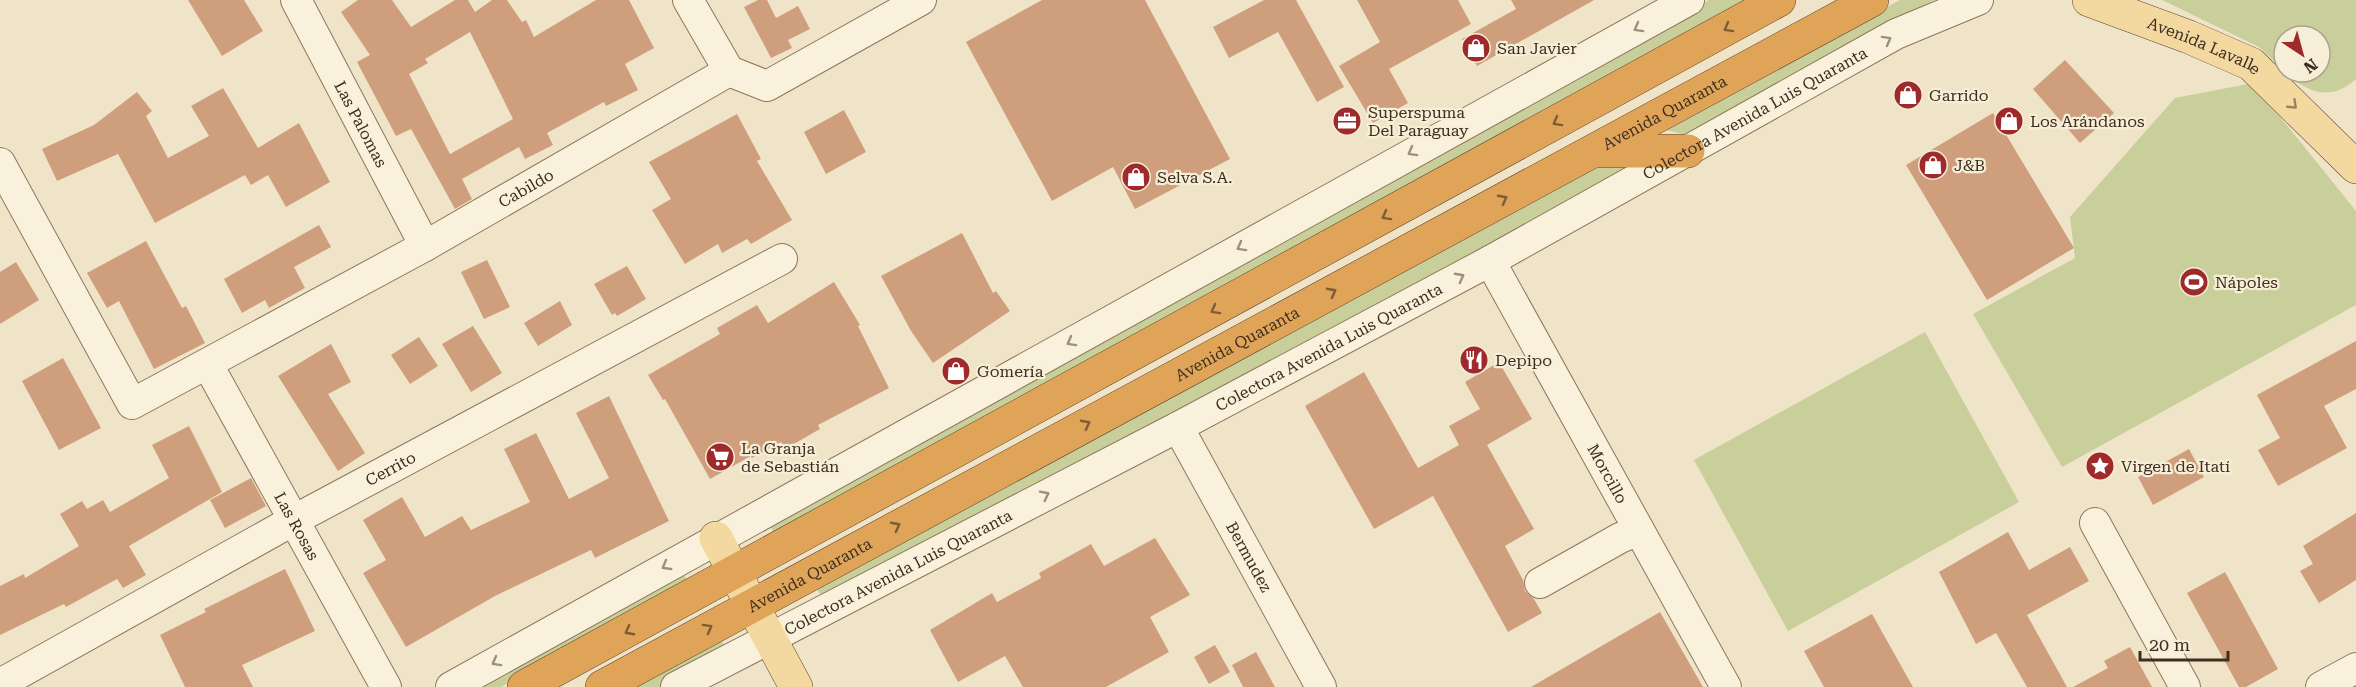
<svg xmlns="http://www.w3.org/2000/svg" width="2356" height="687" font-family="'Roboto Serif',serif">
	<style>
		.green { fill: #c9cf9b }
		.building { fill: #cf9f7d; fill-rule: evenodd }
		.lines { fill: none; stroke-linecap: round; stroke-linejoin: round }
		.minor-casing { stroke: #8d765c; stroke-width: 32 }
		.major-casing { stroke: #5b4430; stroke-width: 34 }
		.highway-casing { stroke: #5b4430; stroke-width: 34 }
		.minor { stroke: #faf1dc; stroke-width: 30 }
		.major { stroke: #f3d9a0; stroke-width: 33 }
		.highway { stroke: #e0a458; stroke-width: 33 }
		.oneway { stroke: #9c907e }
		.oneway2 { stroke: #7e5d36 }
		.oneway3 { stroke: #988460 }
		.labels { text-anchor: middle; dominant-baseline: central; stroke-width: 4.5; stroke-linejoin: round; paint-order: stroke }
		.poi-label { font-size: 16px; fill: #3d2e20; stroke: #f7eed8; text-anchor: start }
		.street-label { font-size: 16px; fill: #3d2e20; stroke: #f7eed8 }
	</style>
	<rect width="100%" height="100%" fill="#f0e4c8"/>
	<path class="green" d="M 1709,0 L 1746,0 L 777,537 L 766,520 Z
		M 1900,0 L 1934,0 L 1685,135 L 1660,128 Z
		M 2162,0 L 2356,0 L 2356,79 C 2331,102 2308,93 2285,72 L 2320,72 L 2320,36 L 2284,36 L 2284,71 L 2259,47 Z
		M 2253,83 L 2356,211 L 2356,305 L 2062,467 L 1973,314 L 2075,258 L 2070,217 L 2175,98 Z
		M 1603,162 L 1637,165 L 822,598 L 813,581 Z
		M 1925,332 L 2019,502 L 1788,631 L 1694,460 Z
		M 680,568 L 689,584 L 501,687 L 466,687 Z
		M 717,632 L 727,651 L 660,687 L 617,687 Z"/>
	<path class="building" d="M 188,0 L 244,0 L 263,31 L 222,56 Z
		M 358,0 L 392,0 L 411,27 L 455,0 L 468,0 L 475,12 L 492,0 L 507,0 L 522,22 L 526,20 L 534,37 L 596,0 L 629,0 L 654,48 L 625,64 L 638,90 L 606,106 L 604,102 L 547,133 L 553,145 L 525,159 L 519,147 L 462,179 L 472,199 L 455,209 L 411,129 L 396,136 L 357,62 L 370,55 L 341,12 ZM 470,32 L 513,119 L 450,154 L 409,74 L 428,63 L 425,59 Z
		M 758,0 L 767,0 L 776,18 L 798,6 L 810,29 L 788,40 L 792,48 L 771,58 L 744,7 Z
		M 1042,0 L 1145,0 L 1230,159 L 1135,209 L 1113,167 L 1052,201 L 966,42 Z
		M 1264,0 L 1296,0 L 1344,87 L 1317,102 L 1278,32 L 1229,58 L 1213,27 Z
		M 1357,0 L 1458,0 L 1471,24 L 1389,69 L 1408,103 L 1373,123 L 1339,66 L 1380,42 Z
		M 1511,0 L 1594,0 L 1477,66 L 1462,39 L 1516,9 Z
		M 2065,60 L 2114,113 L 2080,143 L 2033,89 Z
		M 223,88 L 258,148 L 299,123 L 330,182 L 286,207 L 268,175 L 251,185 L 245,175 L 155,223 L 118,154 L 57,181 L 42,149 L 94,125 L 137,92 L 152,111 L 146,116 L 168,158 L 209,136 L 191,106 Z
		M 844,110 L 866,152 L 826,174 L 804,132 Z
		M 1993,113 L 2074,248 L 1987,300 L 1906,165 Z
		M 737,114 L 761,159 L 757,161 L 792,220 L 751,244 L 747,239 L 722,253 L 718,244 L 685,264 L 652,210 L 671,199 L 649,162 Z
		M 319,225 L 331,247 L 294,267 L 305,288 L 269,308 L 265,300 L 242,313 L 224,279 Z
		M 962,233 L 993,293 L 996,291 L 1010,311 L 933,363 L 911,331 L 881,276 Z
		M 146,241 L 182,308 L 186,306 L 205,343 L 154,369 L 119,301 L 107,308 L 87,273 Z
		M 487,260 L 510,307 L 484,319 L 461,272 Z
		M 16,262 L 39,300 L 0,324 L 0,272 Z
		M 627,266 L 646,299 L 617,316 L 615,313 L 612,315 L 594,284 Z
		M 834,282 L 860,325 L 858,326 L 889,388 L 818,425 L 820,429 L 785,449 L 781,442 L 752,458 L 751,456 L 710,479 L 665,399 L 663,400 L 648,375 L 720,334 L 717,328 L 757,305 L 768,323 Z
		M 560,301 L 572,325 L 538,346 L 524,323 Z
		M 473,326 L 502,373 L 471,392 L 442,344 Z
		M 419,337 L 438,366 L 410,384 L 391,355 Z
		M 2356,341 L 2356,389 L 2324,406 L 2347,448 L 2278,486 L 2258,450 L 2280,438 L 2257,395 Z
		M 331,344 L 351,382 L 328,394 L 365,453 L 338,471 L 278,376 Z
		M 63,358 L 101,428 L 59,450 L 22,381 Z
		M 1499,362 L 1532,419 L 1487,445 L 1534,529 L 1505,546 L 1523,580 L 1525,591 L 1534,599 L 1542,613 L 1508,632 L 1433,496 L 1374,529 L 1305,406 L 1364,372 L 1418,468 L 1459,445 L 1449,426 L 1480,409 L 1465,382 Z
		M 609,396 L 669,521 L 595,558 L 591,550 L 495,596 L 406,647 L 363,573 L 386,560 L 363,520 L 402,497 L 425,537 L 462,516 L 471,530 L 530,502 L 504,449 L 536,433 L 569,499 L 609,478 L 576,413 Z
		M 189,426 L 222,492 L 129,546 L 146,575 L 123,588 L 117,579 L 66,607 L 64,604 L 0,635 L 0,586 L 24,574 L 25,578 L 79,546 L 60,514 L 82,501 L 87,509 L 103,500 L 110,512 L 169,478 L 152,445 Z
		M 2189,449 L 2204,477 L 2153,505 L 2138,477 Z
		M 251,478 L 266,506 L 225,528 L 210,500 Z
		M 2356,513 L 2356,580 L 2319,603 L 2300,571 L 2313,564 L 2303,546 Z
		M 2008,532 L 2029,570 L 2070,547 L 2089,581 L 2027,615 L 2067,687 L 2027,687 L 1996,633 L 1976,644 L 1939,572 Z
		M 1155,538 L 1190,595 L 1150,617 L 1169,652 L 1106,687 L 1023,687 L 1005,656 L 958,682 L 930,630 L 992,593 L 997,602 L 1041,578 L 1039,573 L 1091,544 L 1104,566 Z
		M 285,569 L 315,631 L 242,665 L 253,687 L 185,687 L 160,635 L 206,612 L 204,609 Z
		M 2225,572 L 2278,669 L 2246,687 L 2239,687 L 2187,593 Z
		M 1660,612 L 1703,687 L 1531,687 Z
		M 1872,614 L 1913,687 L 1824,687 L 1804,651 Z
		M 1215,645 L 1230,672 L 1209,684 L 1194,657 Z
		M 2130,647 L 2152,687 L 2073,687 L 2108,668 L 2104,661 Z
		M 1256,652 L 1275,687 L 1243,687 L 1232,665 Z"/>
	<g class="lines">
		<g class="minor-casing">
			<g id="minor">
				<path id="s1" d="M 296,0 L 425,246"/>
				<path d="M 688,0 L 729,71"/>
				<path d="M 729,71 L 767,86 L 921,0"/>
				<path id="s2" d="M 0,163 L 132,404 L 425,246 L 729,71"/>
				<path id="s3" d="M 1490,261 L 1726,687"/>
				<path id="s4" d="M 208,365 L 386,687"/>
				<path id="s5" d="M 1178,427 L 1321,687"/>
				<path d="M 2095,523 L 2185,687"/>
				<path d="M 1540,583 L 1620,538 L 1639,530"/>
				<path id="s6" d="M 0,684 L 294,520 L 782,259"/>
				<path d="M 451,687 L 1689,0"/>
				<path id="s7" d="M 676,687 L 1178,427 L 1490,261 L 1896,34 L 1978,0"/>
				<path d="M 2321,687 L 2356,668"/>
			</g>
		</g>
		<g class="major-casing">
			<g id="major">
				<path id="s8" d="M 2089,0 L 2189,37 L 2251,64 L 2356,167"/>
				<path d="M 716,538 L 796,687"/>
			</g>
		</g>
		<g class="highway-casing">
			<g id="highway">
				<path d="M 1598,151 L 1688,151"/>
				<path d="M 524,687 L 1779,0"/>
				<path id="s9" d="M 602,687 L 1872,0"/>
			</g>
		</g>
		<use href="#minor" class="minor"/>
		<use href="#major" class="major"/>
		<use href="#highway" class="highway"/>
	</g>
	<defs><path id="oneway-chevron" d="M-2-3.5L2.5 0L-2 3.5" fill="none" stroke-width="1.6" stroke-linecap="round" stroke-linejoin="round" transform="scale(1.5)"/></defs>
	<g class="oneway">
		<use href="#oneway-chevron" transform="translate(1638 28) rotate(151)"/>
		<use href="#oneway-chevron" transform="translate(1887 40) rotate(-29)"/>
		<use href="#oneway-chevron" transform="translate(1412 152) rotate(151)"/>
		<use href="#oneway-chevron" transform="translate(1241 247) rotate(151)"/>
		<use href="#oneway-chevron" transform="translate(1460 277) rotate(-28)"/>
		<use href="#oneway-chevron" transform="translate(1071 342) rotate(151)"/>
		<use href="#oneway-chevron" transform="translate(1045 495) rotate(-27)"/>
		<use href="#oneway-chevron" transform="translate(666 566) rotate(150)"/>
		<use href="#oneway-chevron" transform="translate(496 662) rotate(151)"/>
	</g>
	<g class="oneway2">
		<use href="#oneway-chevron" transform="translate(1728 28) rotate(151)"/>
		<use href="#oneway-chevron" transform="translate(1557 122) rotate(151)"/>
		<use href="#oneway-chevron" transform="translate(1503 199) rotate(-28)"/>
		<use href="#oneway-chevron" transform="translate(1386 216) rotate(151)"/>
		<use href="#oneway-chevron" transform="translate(1332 292) rotate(-28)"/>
		<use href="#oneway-chevron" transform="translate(1215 310) rotate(151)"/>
		<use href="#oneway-chevron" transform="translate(1086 424) rotate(-28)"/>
		<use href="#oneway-chevron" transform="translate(896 526) rotate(-28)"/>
		<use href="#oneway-chevron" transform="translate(708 628) rotate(-29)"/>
		<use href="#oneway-chevron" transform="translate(629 631) rotate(152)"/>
	</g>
	<use class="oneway3" href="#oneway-chevron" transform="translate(2293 105) rotate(44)"/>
	<defs>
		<g id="shop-disc" transform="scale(1.5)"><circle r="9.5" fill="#9e2a2b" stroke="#f7eed8"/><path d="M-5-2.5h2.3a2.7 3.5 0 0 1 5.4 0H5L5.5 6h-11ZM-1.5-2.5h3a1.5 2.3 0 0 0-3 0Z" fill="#fff"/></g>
		<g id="office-disc" transform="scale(1.5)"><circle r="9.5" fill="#9e2a2b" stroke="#f7eed8"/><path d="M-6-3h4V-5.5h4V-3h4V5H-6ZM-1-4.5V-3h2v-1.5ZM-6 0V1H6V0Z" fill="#fff"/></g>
		<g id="stadium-disc" transform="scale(1.5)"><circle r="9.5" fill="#9e2a2b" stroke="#f7eed8"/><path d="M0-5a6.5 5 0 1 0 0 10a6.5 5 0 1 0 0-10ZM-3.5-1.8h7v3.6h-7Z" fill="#fff"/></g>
		<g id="restaurant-disc" transform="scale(1.5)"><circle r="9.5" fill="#9e2a2b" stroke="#f7eed8"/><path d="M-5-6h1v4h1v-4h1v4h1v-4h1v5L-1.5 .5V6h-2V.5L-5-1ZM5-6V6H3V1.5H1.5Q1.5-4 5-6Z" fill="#fff"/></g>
		<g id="supermarket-disc" transform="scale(1.5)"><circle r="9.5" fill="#9e2a2b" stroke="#f7eed8"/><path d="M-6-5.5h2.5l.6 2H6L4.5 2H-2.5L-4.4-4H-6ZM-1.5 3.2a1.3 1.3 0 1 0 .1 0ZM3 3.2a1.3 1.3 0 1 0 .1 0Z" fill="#fff"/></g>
		<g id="sight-disc" transform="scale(1.5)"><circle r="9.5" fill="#9e2a2b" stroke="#f7eed8"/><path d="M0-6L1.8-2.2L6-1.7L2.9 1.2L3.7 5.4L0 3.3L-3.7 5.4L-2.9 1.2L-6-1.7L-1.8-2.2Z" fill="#fff"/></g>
	</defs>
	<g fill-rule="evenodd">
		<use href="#shop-disc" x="1476" y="48"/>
		<use href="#shop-disc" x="1908" y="95"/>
		<use href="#office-disc" x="1347" y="121"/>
		<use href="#shop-disc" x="2009" y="121"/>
		<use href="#shop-disc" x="1933" y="165"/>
		<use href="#shop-disc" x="1136" y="177"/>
		<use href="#stadium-disc" x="2194" y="282"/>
		<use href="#restaurant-disc" x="1474" y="360"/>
		<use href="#shop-disc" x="956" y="371"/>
		<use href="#supermarket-disc" x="720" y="457"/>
		<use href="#sight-disc" x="2100" y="466"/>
	</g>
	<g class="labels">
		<g class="poi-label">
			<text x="1497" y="48">San Javier</text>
			<text x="1929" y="95">Garrido</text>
			<text x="1368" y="112">Superspuma<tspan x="1368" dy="18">Del Paraguay</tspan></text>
			<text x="2030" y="121">Los Arándanos</text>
			<text x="1954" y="165">J&amp;B</text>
			<text x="1157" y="177">Selva S.A.</text>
			<text x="2215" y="282">Nápoles</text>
			<text x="1495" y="360">Depipo</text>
			<text x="977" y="371">Gomería</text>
			<text x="741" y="448">La Granja<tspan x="741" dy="18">de Sebastián</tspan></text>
			<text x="2121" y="466">Virgen de Itatí</text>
		</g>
		<g class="street-label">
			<text stroke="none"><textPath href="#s8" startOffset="124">Avenida Lavalle</textPath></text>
			<text stroke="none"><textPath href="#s9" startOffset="1208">Avenida Quaranta</textPath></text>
			<text stroke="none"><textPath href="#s7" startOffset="1222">Colectora Avenida Luis Quaranta</textPath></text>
			<text stroke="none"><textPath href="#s1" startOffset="140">Las Palomas</textPath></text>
			<text stroke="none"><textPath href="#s2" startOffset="724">Cabildo</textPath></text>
			<text stroke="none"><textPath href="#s9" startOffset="722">Avenida Quaranta</textPath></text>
			<text stroke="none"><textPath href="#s7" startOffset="736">Colectora Avenida Luis Quaranta</textPath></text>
			<text stroke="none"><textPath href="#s6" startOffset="446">Cerrito</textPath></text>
			<text stroke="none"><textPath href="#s3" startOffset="243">Morcillo</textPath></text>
			<text stroke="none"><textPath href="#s4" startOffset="184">Las Rosas</textPath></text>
			<text stroke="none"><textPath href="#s5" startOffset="148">Bermudez</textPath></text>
			<text stroke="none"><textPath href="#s7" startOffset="250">Colectora Avenida Luis Quaranta</textPath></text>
			<text stroke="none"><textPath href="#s9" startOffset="236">Avenida Quaranta</textPath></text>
		</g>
	</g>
	<g transform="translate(2302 54) rotate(144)"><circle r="28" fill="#f7eed8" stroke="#ada18e" stroke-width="1.5"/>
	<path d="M0-4.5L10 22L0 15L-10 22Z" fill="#9e2a2b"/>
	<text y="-9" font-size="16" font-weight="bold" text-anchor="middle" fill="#3d2e20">N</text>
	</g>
	<path d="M2140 651v9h88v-9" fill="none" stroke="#3d2e20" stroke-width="3"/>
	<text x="2149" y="651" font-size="18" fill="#3d2e20" stroke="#f7eed8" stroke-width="4.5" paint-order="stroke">20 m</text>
</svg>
